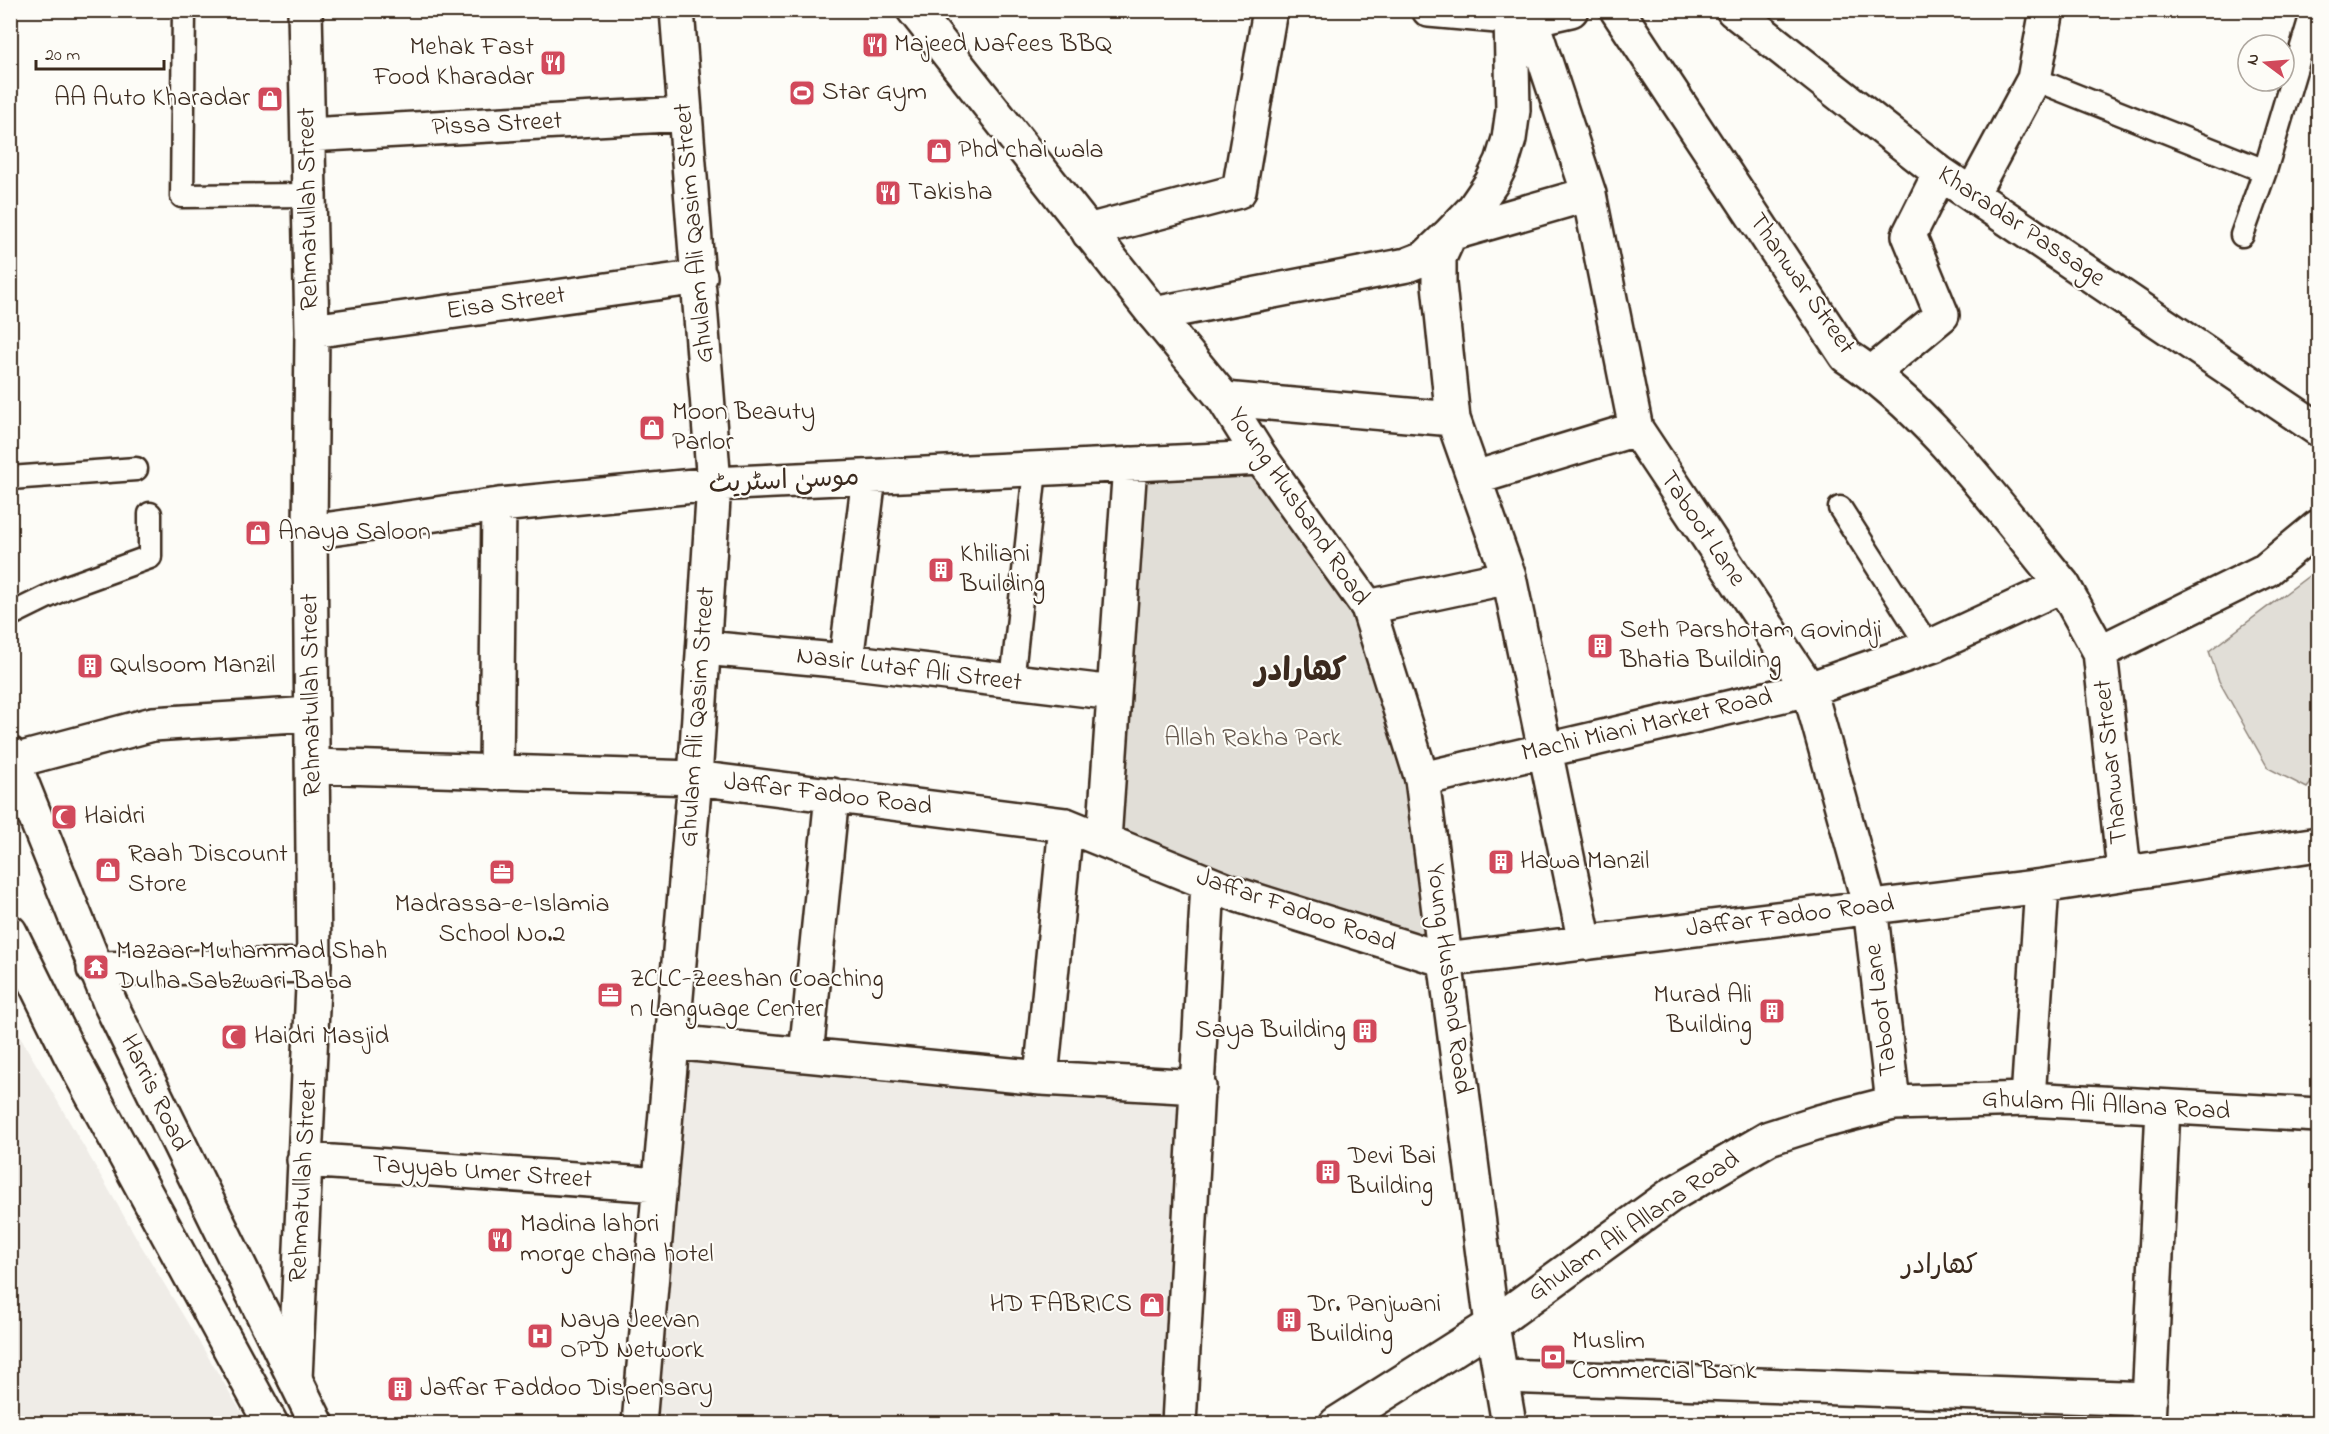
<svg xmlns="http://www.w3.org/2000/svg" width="2329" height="1434" font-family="'Indie Flower','Playpen Sans Arabic',sans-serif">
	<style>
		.built { fill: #efece7 }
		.green { fill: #e1ded7; stroke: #8e847a; stroke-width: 1.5 }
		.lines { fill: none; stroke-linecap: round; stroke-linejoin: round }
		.service-casing { stroke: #3b2a1e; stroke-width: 27 }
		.minor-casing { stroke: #3b2a1e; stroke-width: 38 }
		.tertiary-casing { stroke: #3b2a1e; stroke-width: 38 }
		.primary-casing { stroke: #3b2a1e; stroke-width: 38 }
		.service { stroke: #fdfcf7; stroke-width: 22 }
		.minor { stroke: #fdfcf7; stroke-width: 33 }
		.tertiary { stroke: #fdfcf7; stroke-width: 33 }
		.primary { stroke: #fdfcf7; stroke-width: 33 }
		.labels { text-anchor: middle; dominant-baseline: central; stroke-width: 4.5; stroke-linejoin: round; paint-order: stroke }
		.poi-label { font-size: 26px; fill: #3b2a1e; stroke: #fdfcf7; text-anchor: start }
		.street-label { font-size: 26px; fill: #3b2a1e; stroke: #fdfcf7 }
		.park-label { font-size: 26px; fill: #64574c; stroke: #fdfcf7 }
		.neighbourhood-label { font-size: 27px; fill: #3b2a1e; stroke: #fdfcf7 }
		.district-label { font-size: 32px; font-weight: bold; fill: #3b2a1e; stroke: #fdfcf7 }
	</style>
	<rect width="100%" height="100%" fill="#fdfcf7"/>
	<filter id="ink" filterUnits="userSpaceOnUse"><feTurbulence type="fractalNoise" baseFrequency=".0167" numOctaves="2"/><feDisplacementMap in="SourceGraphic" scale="12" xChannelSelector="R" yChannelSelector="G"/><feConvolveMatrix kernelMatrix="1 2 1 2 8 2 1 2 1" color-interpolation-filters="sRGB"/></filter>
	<g filter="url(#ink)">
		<path class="built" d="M 10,1019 L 139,1242 L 248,1423 L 11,1423 Z
			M 672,1042 L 1197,1092 L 1179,1423 L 639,1424 Z"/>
		<path class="green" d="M 1261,458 L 1368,607 L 1445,960 L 1091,834 L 1129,479 Z
			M 2318,569 L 2318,774 L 2307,788 L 2268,768 L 2219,681 L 2209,651 Z"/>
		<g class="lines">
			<g class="service-casing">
				<path id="service" d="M 184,10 L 182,196 L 310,195
					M 2034,79 L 2265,171
					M 2242,235 L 2265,171 L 2313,10
					M 10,478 L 136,469
					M 1840,508 L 1928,646
					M 10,615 L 67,587 L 150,557 L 150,514
					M 1012,682 L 1035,470"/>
			</g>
			<g class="minor-casing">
				<path id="minor" d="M 1617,10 L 1846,356 C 1932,412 1998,507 2063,585
					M 1733,10 L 1940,173 L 2318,429
					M 1511,16 L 1513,110 L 1509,139 L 1502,162 L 1492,182 L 1472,211 L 1450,234 L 1439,258 L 1439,284 L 1453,419 L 1509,577 L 1585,943
					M 1531,19 L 1589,194 L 1636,429 L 1809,689 L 1870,907 L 1893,1103
					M 308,135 L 685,114
					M 1972,194 L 2034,79 L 2047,10
					M 1089,233 L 1099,228 L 1239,191 L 1270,10
					M 1154,314 L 1407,265 L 1425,258 L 1450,234 L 1589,194
					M 312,331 L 700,277
					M 1872,373 L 1942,315 L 1909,235 L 1940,173
					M 1224,399 L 1453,419
					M 1475,478 L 1636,429
					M 310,532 L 499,505 L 714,484 L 1261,458
					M 1368,607 L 1509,577
					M 704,648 L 846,661 L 1114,693
					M 2100,652 L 2124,871
					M 846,661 L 869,477
					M 14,761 L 153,724 L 312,714
					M 313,766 L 695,778 L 1066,825 L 1238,895 L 1445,960 L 2042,886 L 2318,844
					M 496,773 L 499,505
					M 1422,779 L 1809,689 L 1934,645 L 2063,585 L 2100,652 L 2266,570 L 2318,527
					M 1104,840 L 1130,464
					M 94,969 L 314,965
					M 672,1042 L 1041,1078 L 1199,1087
					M 806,1055 L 832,795
					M 1041,1078 L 1066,825
					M 2028,1099 L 2042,886
					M 304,1160 L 660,1185
					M 1503,1376 L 2150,1399
					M 295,1379 L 314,965 L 310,532 L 312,331 L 305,10
					M 639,1424 L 695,778 L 714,484 L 677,10
					M 1179,1424 L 1208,883
					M 2148,1424 L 2163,1108"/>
			</g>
			<g class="tertiary-casing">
				<path id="tertiary" d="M 914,10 L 1154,314 L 1224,399 L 1261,458 L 1368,607 L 1422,779 L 1492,1325 L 1509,1424
					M 1429,10 L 1531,19 L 1571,10"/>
			</g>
			<g class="primary-casing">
				<path id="primary" d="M 10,754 L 110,1003 L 317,1424
					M 10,932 L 70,1054 L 271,1424
					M 1336,1424 L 1492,1325 L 1671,1195 L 1769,1138 L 1819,1122 L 1893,1103 L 2028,1099 L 2318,1115"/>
			</g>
			<use href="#service" class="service"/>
			<use href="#minor" class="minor"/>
			<use href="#tertiary" class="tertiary"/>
			<use href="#primary" class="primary"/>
		</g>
	</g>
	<defs>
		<g id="restaurant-square" transform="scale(1.35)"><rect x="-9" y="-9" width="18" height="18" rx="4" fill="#d1495b" stroke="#fdfcf7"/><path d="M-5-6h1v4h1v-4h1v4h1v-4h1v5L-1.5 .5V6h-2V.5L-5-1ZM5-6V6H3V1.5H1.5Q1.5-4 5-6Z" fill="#fff"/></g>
		<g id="stadium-square" transform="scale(1.35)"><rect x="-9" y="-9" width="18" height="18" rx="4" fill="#d1495b" stroke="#fdfcf7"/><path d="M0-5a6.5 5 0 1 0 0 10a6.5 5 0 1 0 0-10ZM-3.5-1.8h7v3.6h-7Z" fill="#fff"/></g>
		<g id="shop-square" transform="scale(1.35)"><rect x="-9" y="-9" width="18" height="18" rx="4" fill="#d1495b" stroke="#fdfcf7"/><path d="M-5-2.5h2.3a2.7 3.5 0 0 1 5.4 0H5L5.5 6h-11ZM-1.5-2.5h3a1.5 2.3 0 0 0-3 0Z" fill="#fff"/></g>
		<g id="building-square" transform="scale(1.35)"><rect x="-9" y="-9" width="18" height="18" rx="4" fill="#d1495b" stroke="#fdfcf7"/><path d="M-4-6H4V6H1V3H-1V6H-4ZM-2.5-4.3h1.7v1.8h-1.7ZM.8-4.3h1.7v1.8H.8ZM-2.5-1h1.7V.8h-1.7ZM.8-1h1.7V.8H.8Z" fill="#fff"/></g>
		<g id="mosque-square" transform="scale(1.35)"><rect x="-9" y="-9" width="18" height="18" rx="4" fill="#d1495b" stroke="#fdfcf7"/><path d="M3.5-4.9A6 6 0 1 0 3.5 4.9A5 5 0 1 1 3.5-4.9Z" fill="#fff"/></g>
		<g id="office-square" transform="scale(1.35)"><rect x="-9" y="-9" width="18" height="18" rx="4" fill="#d1495b" stroke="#fdfcf7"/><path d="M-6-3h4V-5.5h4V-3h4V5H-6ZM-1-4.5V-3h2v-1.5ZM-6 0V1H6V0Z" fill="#fff"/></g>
		<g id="temple-square" transform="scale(1.35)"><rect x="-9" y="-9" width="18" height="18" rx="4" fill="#d1495b" stroke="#fdfcf7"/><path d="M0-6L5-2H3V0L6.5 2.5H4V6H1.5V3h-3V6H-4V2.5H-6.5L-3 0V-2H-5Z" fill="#fff"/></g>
		<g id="hospital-square" transform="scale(1.35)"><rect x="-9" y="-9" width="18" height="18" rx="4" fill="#d1495b" stroke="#fdfcf7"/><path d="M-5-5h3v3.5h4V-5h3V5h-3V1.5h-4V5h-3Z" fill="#fff"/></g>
		<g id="bank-square" transform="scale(1.35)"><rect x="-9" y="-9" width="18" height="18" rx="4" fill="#d1495b" stroke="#fdfcf7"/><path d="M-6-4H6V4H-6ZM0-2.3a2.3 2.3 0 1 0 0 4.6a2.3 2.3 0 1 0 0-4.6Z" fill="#fff"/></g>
	</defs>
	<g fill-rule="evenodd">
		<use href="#restaurant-square" x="875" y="45"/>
		<use href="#restaurant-square" x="553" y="63"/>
		<use href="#stadium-square" x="802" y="93"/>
		<use href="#shop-square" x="270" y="99"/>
		<use href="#shop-square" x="939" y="151"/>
		<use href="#restaurant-square" x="888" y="193"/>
		<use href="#shop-square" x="652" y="428"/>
		<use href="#shop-square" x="258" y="533"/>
		<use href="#building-square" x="941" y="570"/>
		<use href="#building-square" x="1600" y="646"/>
		<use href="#building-square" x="90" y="666"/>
		<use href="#mosque-square" x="64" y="817"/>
		<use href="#building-square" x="1501" y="862"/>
		<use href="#shop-square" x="108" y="870"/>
		<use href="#office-square" x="502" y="872"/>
		<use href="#temple-square" x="96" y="967"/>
		<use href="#office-square" x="610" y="995"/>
		<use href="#building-square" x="1772" y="1011"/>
		<use href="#building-square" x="1365" y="1031"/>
		<use href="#mosque-square" x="234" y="1037"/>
		<use href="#building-square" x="1328" y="1172"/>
		<use href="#restaurant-square" x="500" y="1240"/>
		<use href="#shop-square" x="1152" y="1305"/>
		<use href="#building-square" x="1289" y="1320"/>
		<use href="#hospital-square" x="540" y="1336"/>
		<use href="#bank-square" x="1553" y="1357"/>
		<use href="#building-square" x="400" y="1389"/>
	</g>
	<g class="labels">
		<g class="poi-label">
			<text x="894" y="45">Majeed Nafees BBQ</text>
			<text x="534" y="48" text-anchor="end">Mehak Fast<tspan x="534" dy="30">Food Kharadar</tspan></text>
			<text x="822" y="93">Star Gym</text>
			<text x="250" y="99" text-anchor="end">AA Auto Kharadar</text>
			<text x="958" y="151">Phd chai wala</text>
			<text x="908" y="193">Takisha</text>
			<text x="672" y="413">Moon Beauty<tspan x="672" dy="30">Parlor</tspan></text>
			<text x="278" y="533">Anaya Saloon</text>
			<text x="960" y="555">Khiliani<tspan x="960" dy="30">Building</tspan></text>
			<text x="1620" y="631">Seth Parshotam Govindji<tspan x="1620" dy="30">Bhatia Building</tspan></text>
			<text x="110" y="666">Qulsoom Manzil</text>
			<text x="84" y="817">Haidri</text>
			<text x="128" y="855">Raah Discount<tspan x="128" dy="30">Store</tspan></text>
			<text x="1520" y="862">Hawa Manzil</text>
			<text x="502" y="905" text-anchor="middle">Madrassa-e-Islamia<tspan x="502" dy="30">School No.2</tspan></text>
			<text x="116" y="952">Mazaar Muhammad Shah<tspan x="116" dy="30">Dulha Sabzwari Baba</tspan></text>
			<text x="630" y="980">ZCLC-Zeeshan Coaching<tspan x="630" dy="30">n Language Center</tspan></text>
			<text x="1752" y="996" text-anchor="end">Murad Ali<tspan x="1752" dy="30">Building</tspan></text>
			<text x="1346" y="1031" text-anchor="end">Saya Building</text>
			<text x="254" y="1037">Haidri Masjid</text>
			<text x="1348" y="1157">Devi Bai<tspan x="1348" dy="30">Building</tspan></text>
			<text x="520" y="1225">Madina lahori<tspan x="520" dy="30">morge chana hotel</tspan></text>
			<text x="1132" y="1305" text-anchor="end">HD FABRICS</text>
			<text x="1308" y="1305">Dr. Panjwani<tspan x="1308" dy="30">Building</tspan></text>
			<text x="560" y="1321">Naya Jeevan<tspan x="560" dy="30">OPD Network</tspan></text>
			<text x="1572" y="1342">Muslim<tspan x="1572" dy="30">Commercial Bank</tspan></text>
			<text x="420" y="1389">Jaffar Faddoo Dispensary</text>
		</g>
		<g class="street-label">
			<text transform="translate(497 125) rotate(-3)">Pissa Street</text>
			<text transform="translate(309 209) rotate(-91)">Rehmatullah Street</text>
			<text transform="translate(2021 227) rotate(34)">Kharadar Passage</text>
			<text transform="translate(695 233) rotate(-95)">Ghulam Ali Qasim Street</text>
			<text transform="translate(1801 284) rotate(55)">Thanwar Street</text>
			<text transform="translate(506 304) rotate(-8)">Eisa Street</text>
			<text transform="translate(784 482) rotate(-3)">موسیٰ اسٹریٹ</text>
			<text transform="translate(1298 507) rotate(56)">Young Husband Road</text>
			<text transform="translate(1702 529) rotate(56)">Taboot Lane</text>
			<text transform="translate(909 670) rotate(7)">Nasir Lutaf Ali Street</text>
			<text transform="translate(312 695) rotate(-91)">Rehmatullah Street</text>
			<text transform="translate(698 717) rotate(-86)">Ghulam Ali Qasim Street</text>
			<text transform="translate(1647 726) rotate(-13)">Machi Miani Market Road</text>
			<text transform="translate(2112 762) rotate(-96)">Thanwar Street</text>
			<text transform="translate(828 795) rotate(7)">Jaffar Fadoo Road</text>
			<text transform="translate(1296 911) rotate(19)">Jaffar Fadoo Road</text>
			<text transform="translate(1790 917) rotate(-7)">Jaffar Fadoo Road</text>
			<text transform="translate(1448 979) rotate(83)">Young Husband Road</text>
			<text transform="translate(1882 1010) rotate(-97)">Taboot Lane</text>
			<text transform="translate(154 1093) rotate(64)">Harris Road</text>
			<text transform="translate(2106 1106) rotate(3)">Ghulam Ali Allana Road</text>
			<text transform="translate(482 1173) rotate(4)">Tayyab Umer Street</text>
			<text transform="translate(304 1181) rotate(-87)">Rehmatullah Street</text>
			<text transform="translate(1634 1227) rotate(-34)">Ghulam Ali Allana Road</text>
		</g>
		<g class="park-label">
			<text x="1253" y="739">Allah Rakha Park</text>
		</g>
		<g class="neighbourhood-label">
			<text x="1940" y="1266">کھارادر</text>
		</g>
		<g class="district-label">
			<text x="1301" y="672">کھارادر</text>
		</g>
	</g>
	<rect width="2329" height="1434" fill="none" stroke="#fdfcf7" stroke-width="36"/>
	<rect x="18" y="18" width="2293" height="1398" fill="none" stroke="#3b2a1e" stroke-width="2" filter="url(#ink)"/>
	<g transform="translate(2266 63) rotate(286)"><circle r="28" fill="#fdfcf7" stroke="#afa8a0" stroke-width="1.5"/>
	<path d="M0-4.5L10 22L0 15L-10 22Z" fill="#d1495b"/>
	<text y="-9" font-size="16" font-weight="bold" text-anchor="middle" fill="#3b2a1e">N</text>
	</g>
	<path d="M36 60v9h128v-9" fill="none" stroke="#3b2a1e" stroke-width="3"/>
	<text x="45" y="60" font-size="18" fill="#3b2a1e" stroke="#fdfcf7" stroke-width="4.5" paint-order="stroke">20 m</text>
</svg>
